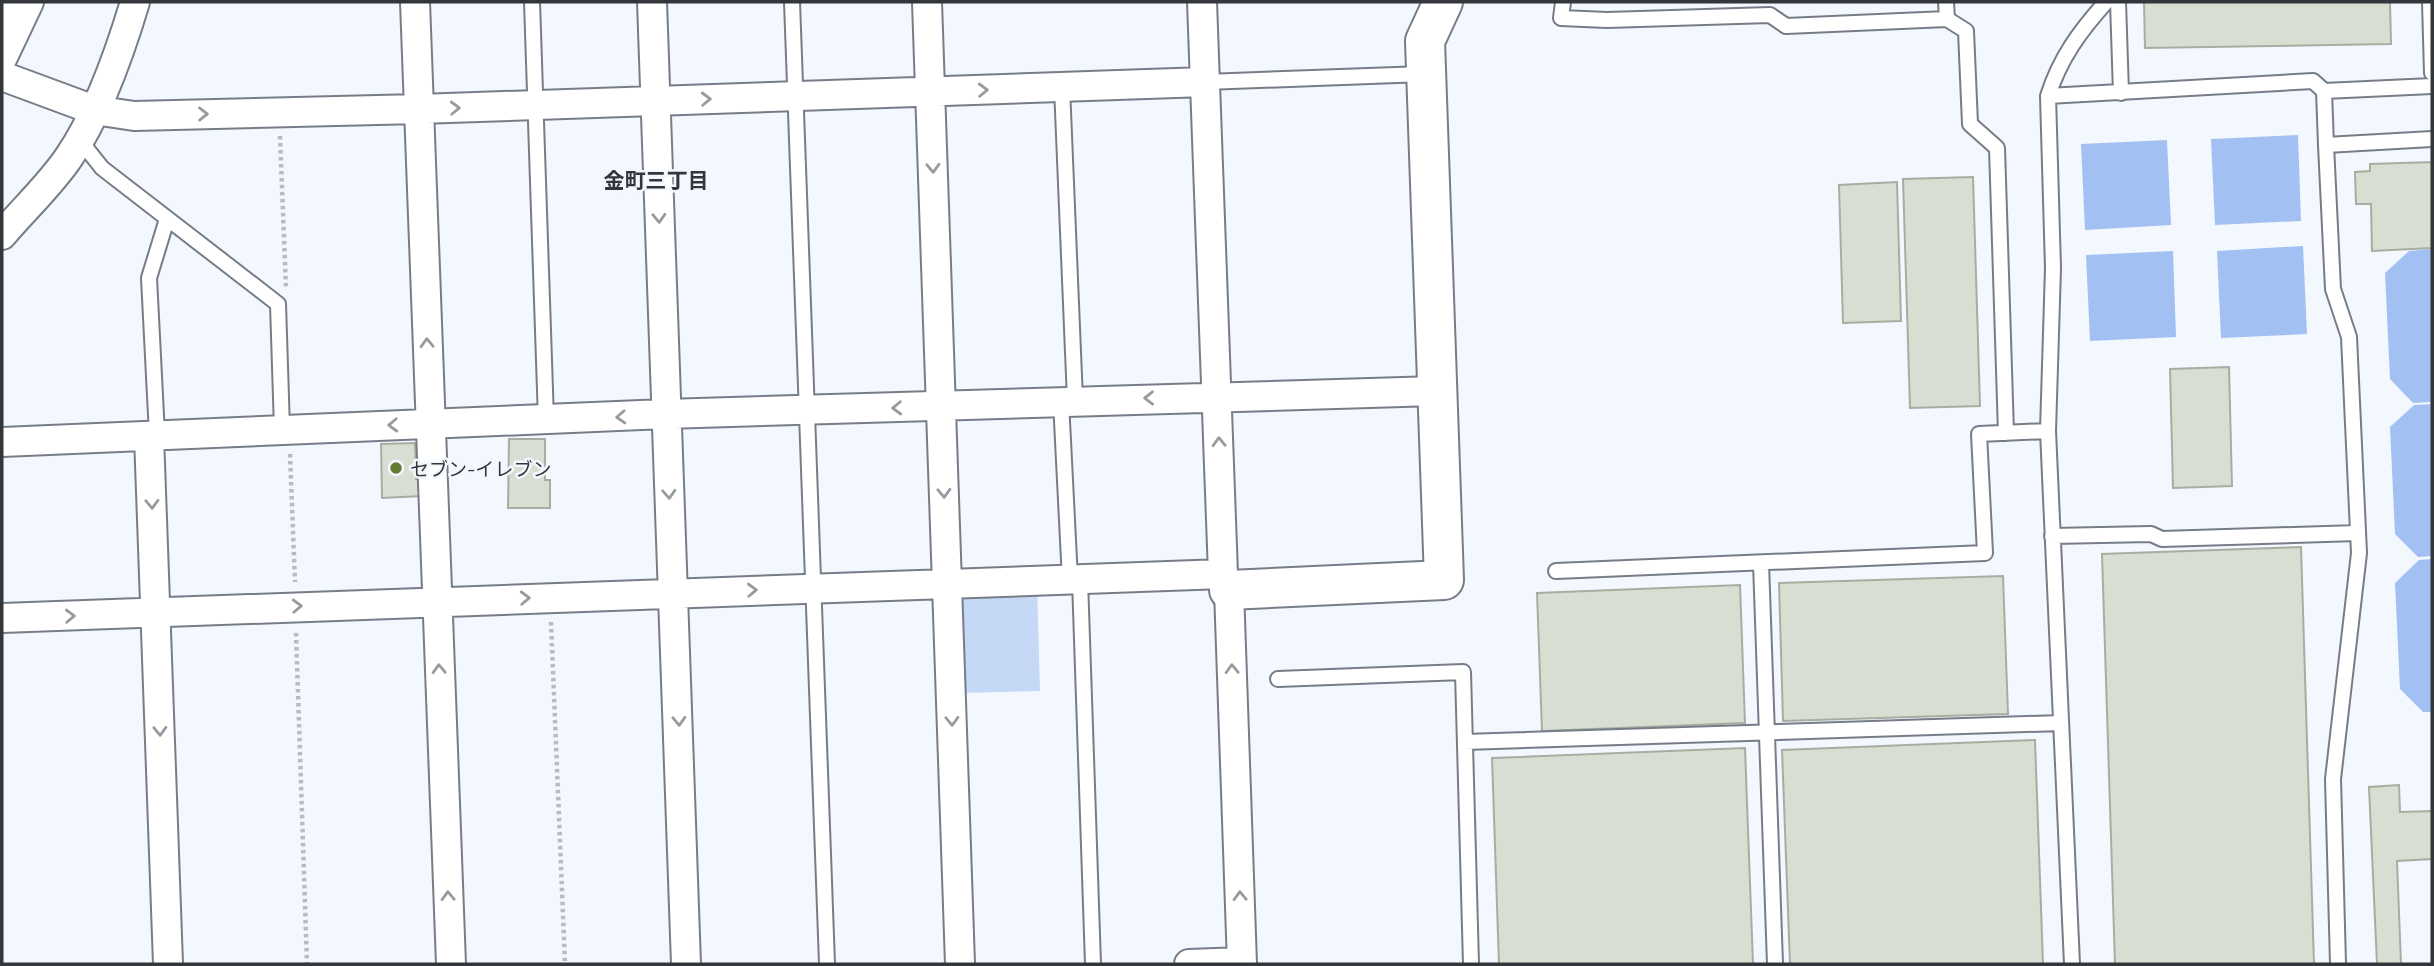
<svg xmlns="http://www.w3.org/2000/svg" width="2434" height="966" font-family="'Exo 2','Noto Sans JP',sans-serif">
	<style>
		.green { fill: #c5d8f6 }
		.water { fill: #a2c1f2 }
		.building { fill: #d9ded2; stroke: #a8ada2; stroke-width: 2 }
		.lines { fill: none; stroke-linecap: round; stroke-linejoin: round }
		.lane-casing { stroke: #777d88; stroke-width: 18 }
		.street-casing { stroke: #777d88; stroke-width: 32 }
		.secondary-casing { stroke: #777d88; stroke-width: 42 }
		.highway-casing { stroke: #777d88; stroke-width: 42 }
		.path { stroke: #b8bcc2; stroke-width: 4.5; stroke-dasharray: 3.5 3.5; stroke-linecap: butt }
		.lane { stroke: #fff; stroke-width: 14 }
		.street { stroke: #fff; stroke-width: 28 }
		.secondary { stroke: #fff; stroke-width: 38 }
		.highway { stroke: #fff; stroke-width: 38 }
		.oneway { stroke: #999a9c }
		.poi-dot { fill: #647e31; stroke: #f3f7fe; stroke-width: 2.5 }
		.labels { text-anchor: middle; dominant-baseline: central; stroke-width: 5; stroke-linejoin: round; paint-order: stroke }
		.poi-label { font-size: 19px; fill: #33363a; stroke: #f3f7fe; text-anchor: start }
		.neighbourhood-label { font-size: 21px; font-weight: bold; fill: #33363a; stroke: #f3f7fe }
	</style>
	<rect width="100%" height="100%" fill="#f3f7fe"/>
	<path class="green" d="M 1037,585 L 1040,691 L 963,693 L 959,589 Z"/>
	<path class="water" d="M 2298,135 L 2301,221 L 2215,225 L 2211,139 Z
		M 2167,140 L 2171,225 L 2085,230 L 2081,144 Z
		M 2303,246 L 2307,334 L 2221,338 L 2217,251 Z
		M 2432,249 L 2432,402 L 2413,403 L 2390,379 L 2385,273 L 2409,251 Z
		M 2173,251 L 2176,337 L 2090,341 L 2086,255 Z
		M 2432,404 L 2432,556 L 2418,557 L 2395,534 L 2390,427 L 2414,405 Z
		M 2432,559 L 2432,712 L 2423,712 L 2400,689 L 2395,583 L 2419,560 Z"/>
	<path class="building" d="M 2144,2 L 2390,2 L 2391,44 L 2145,48 Z
		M 2432,162 L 2432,248 L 2372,251 L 2371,204 L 2356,204 L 2355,172 L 2370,171 L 2370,164 Z
		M 1973,177 L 1980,406 L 1910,408 L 1903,179 Z
		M 1897,182 L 1901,321 L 1843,323 L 1839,185 Z
		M 2229,367 L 2232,486 L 2173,488 L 2170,369 Z
		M 509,439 L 545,439 L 545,480 L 550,480 L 550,508 L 508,508 Z
		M 415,443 L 416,479 L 422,479 L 422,496 L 382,498 L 381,444 Z
		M 2301,547 L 2314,964 L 2115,964 L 2102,554 Z
		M 2003,576 L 2008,714 L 1783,721 L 1779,583 Z
		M 1740,585 L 1745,723 L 1542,731 L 1537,593 Z
		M 2035,740 L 2043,964 L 1790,964 L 1782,750 Z
		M 1745,748 L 1753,964 L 1499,964 L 1492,758 Z
		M 2399,785 L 2400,812 L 2432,811 L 2432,859 L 2397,861 L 2401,964 L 2377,964 L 2369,787 Z"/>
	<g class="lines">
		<g class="lane-casing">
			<path id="lane" d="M 532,2 L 546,420
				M 792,2 L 827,964
				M 1563,2 L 1561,18 L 1607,20 L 1770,15 L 1786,26 L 1947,19
				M 1946,2 L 1947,19 L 1966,31 L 1970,124 L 1997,148 L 2006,433
				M 2118,2 L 2121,93
				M 2430,2 L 2432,73
				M 1205,82 L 1424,74
				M 1062,87 L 1075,400
				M 2324,91 L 2326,145 L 2432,139
				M 2048,96 C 2060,58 2080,31 2106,2
				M 79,139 L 102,168 L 278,304 L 282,429
				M 2326,145 L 2333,289 L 2349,337 L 2359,553 L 2333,779 L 2338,964
				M 1061,401 L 1070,580
				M 2048,431 L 2072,964
				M 157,435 L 149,278 L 167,219
				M 2052,536 L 2151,534 L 2162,539 L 2357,533
				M 1761,563 L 1775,964
				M 1556,571 L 1985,553 L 1979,434 L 2048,431 L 2053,268 L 2048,96 L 2313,81 L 2324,91 L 2432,86
				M 1080,580 L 1093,964
				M 1278,679 L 1463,672 L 1471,964
				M 1465,742 L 2061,723"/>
		</g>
		<g class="street-casing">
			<path id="street" d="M 415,2 L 451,964
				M 652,2 L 686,964
				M 927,2 L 960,964
				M 1202,2 L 1223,574 L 1229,590 L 1242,964
				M 2,59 L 29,2
				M 2,76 L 94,110 L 134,116 L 419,109 L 1205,82
				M 2,235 C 23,210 51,184 69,157 C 99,113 120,52 135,2
				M 149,436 L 168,964
				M 2,442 L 665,414 L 1436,391
				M 2,618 L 1223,574
				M 1189,964 L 1242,962"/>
		</g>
		<g class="secondary-casing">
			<path id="secondary" d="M 1229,590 L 1444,580 L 1425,41 L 1443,2"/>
		</g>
		<g class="highway-casing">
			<path id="highway" d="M 2,11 L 7,2"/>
		</g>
		<path class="path" d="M 280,136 L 286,288
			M 290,454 L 295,582
			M 551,622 L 565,964
			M 296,633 L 307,964"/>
		<use href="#lane" class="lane"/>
		<use href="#street" class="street"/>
		<use href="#secondary" class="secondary"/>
		<use href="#highway" class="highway"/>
	</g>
	<defs><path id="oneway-chevron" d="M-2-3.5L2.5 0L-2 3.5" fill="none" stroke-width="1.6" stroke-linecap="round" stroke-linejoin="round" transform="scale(1.75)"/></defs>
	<g class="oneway">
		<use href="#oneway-chevron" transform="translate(983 90) rotate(-2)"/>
		<use href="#oneway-chevron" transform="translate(706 99) rotate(-2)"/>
		<use href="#oneway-chevron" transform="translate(455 108) rotate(-2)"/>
		<use href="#oneway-chevron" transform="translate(203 114) rotate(-1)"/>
		<use href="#oneway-chevron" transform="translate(933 168) rotate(88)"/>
		<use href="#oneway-chevron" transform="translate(659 218) rotate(88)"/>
		<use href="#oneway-chevron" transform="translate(427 343) rotate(-92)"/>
		<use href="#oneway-chevron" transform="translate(1149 398) rotate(179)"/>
		<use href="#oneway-chevron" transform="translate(897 408) rotate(178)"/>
		<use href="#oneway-chevron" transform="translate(621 417) rotate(177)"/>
		<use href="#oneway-chevron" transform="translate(393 425) rotate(178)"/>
		<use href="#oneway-chevron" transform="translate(1219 442) rotate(-92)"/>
		<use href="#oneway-chevron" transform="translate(944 493) rotate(88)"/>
		<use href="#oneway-chevron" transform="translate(669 494) rotate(87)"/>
		<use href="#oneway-chevron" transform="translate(152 504) rotate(88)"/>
		<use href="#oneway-chevron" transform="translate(752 590) rotate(-2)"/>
		<use href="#oneway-chevron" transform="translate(525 598) rotate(-2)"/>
		<use href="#oneway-chevron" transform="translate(297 606) rotate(-2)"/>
		<use href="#oneway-chevron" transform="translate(70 616) rotate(-2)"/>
		<use href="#oneway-chevron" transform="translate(439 669) rotate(-92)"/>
		<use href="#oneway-chevron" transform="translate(1232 669) rotate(-92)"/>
		<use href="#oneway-chevron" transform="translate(679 721) rotate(88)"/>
		<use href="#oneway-chevron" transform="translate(952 721) rotate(88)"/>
		<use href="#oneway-chevron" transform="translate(160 731) rotate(88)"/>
		<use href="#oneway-chevron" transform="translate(448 896) rotate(-92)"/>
		<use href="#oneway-chevron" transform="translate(1240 896) rotate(-92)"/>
	</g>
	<circle class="poi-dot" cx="396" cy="468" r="7"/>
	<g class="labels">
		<g class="poi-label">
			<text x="410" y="468">セブン-イレブン</text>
		</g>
		<g class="neighbourhood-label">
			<text x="656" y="179">金町三丁目</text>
		</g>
	</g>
	<rect width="2434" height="966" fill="none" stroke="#33363a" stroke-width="7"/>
</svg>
